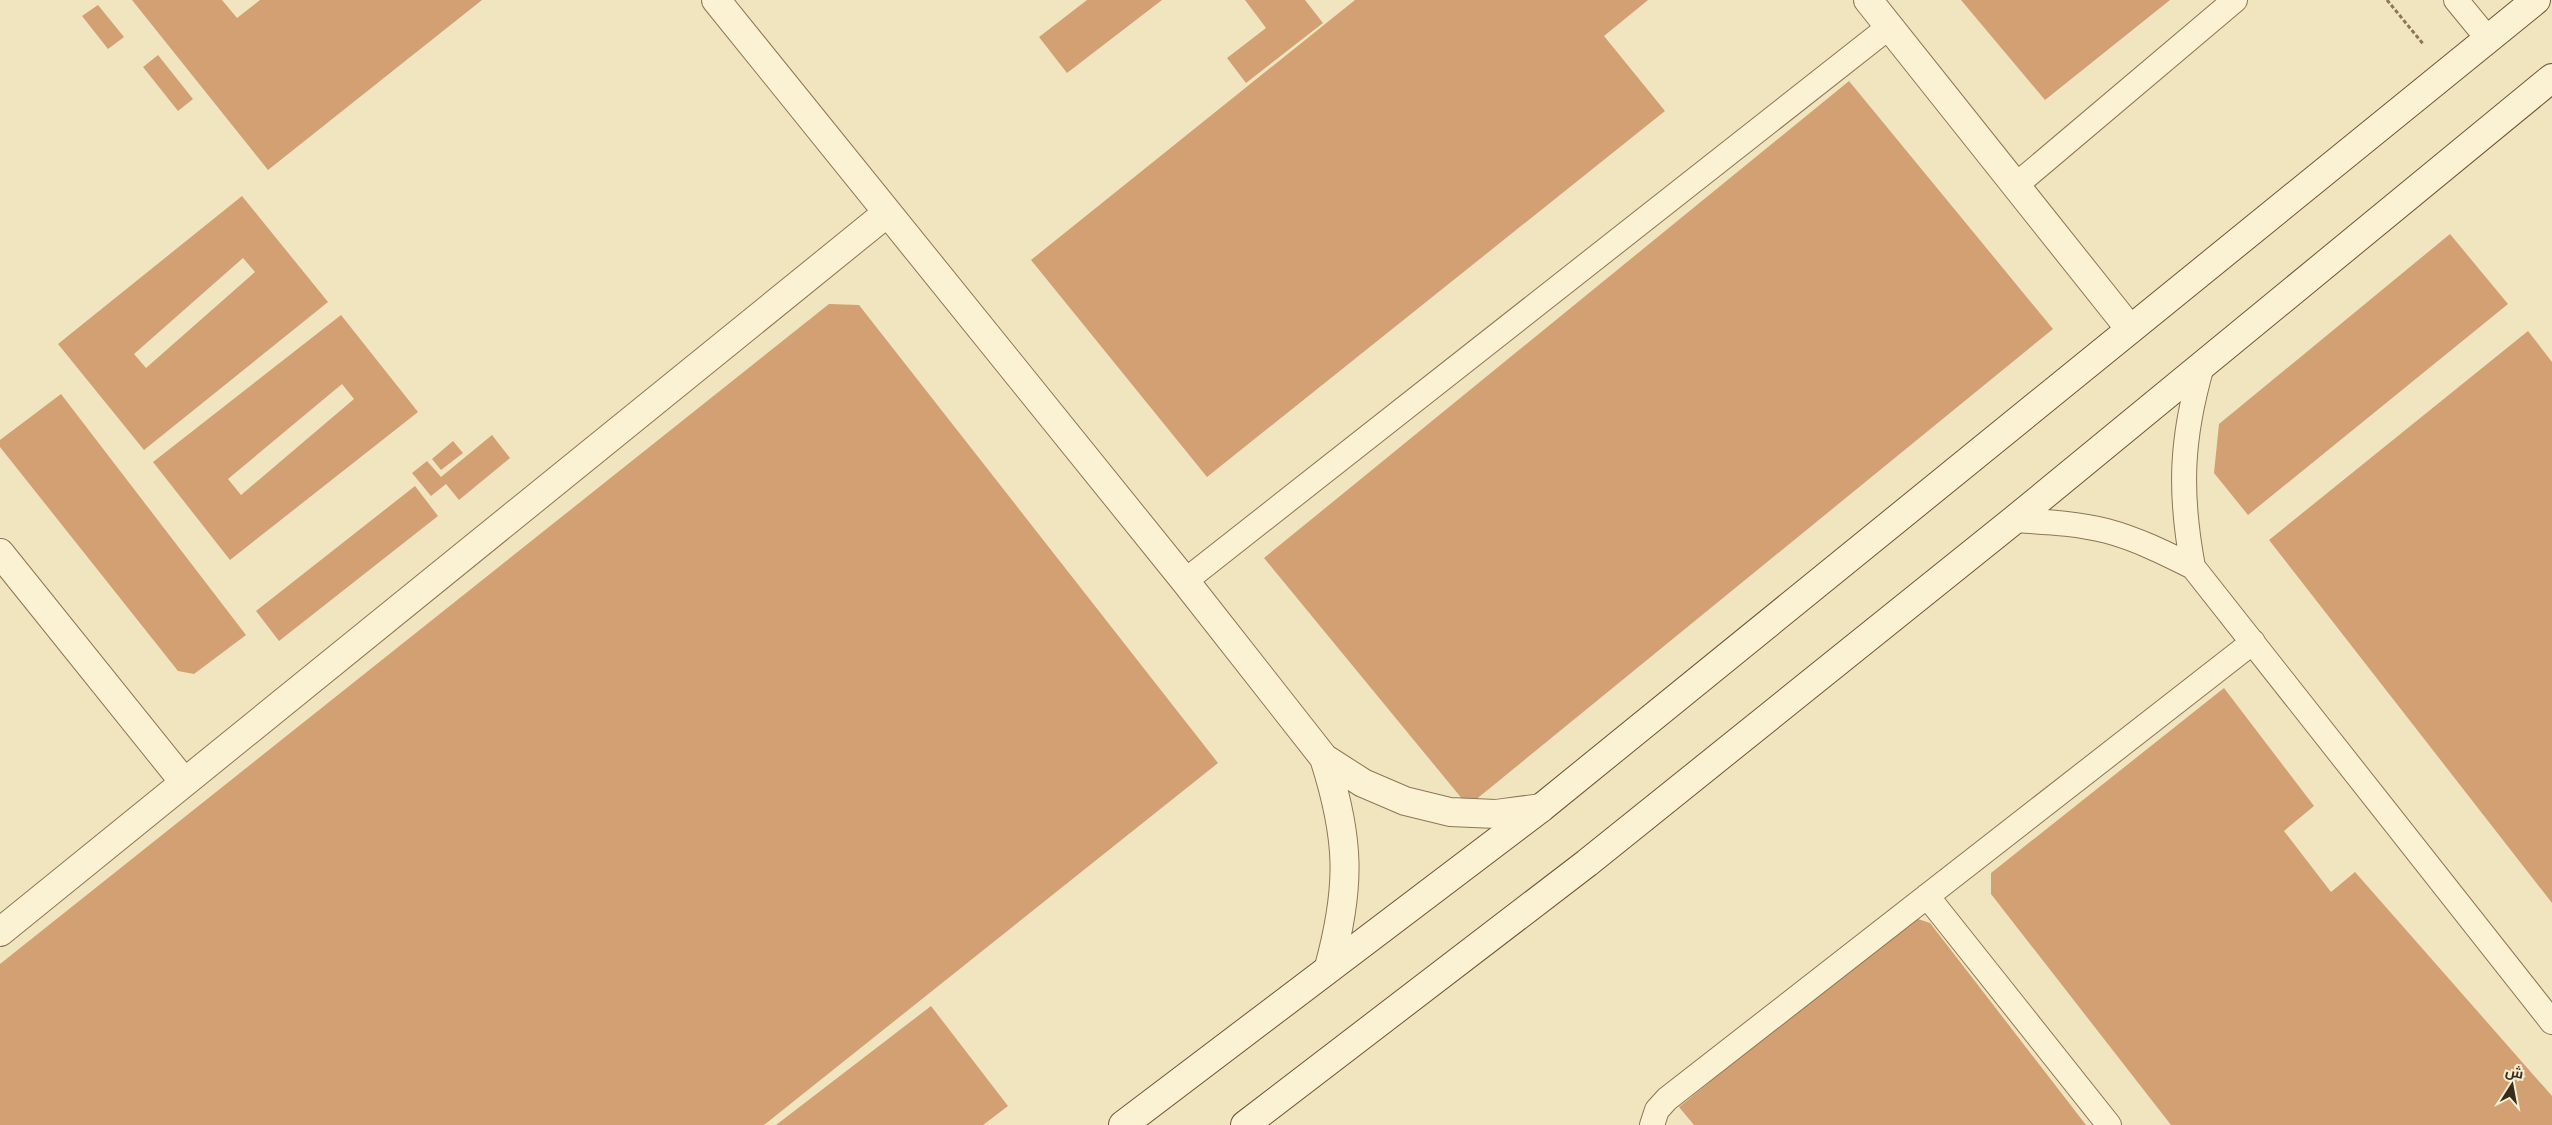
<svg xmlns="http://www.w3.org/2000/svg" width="2552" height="1125" font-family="Bitter,Cairo,serif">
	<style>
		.building { fill: #d2a072; fill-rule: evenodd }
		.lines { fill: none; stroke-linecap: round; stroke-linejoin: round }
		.lane-casing { stroke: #8c7656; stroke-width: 26 }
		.street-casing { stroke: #8c7656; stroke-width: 30 }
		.secondary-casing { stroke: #6d5639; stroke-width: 30 }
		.path { stroke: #8c7656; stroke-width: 3; stroke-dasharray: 4 2.5; stroke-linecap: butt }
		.lane { stroke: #fbf2d3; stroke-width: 24 }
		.street { stroke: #fbf2d3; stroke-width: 28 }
		.secondary { stroke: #fbf2d3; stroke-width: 28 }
	</style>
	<rect width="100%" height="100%" fill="#f1e5c0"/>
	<path class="building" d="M 132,0 L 222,0 L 237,18 L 260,0 L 482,0 L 268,170 Z
		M 1087,0 L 1162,0 L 1067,73 L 1039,37 Z
		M 1245,0 L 1305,0 L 1323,23 L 1246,83 L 1227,58 L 1266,28 Z
		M 1355,0 L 1648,0 L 1604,36 L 1665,111 L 1207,477 L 1031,260 Z
		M 1961,0 L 2170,0 L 2045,100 Z
		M 98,5 L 124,37 L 108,49 L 82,16 Z
		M 158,55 L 193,99 L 178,111 L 143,67 Z
		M 1849,81 L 2053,329 L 1468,806 L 1264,558 Z
		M 242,196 L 328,302 L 144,450 L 58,344 ZM 243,258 L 255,272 L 146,368 L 134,354 Z
		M 2450,234 L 2508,304 L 2248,515 L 2214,473 L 2219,424 Z
		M 829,304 L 859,305 L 1218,763 L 764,1125 L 0,1125 L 0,964 Z
		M 341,315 L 418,412 L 230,560 L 153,462 ZM 342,384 L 354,399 L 241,495 L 228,479 Z
		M 2528,331 L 2552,362 L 2552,903 L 2269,540 Z
		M 61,394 L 246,635 L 194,674 L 178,671 L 0,447 L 0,440 Z
		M 492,435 L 510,458 L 459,500 L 446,484 L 431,496 L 412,473 L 427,461 L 441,477 Z
		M 453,441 L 463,453 L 441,470 L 432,459 Z
		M 415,486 L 438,516 L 279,641 L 256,611 Z
		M 2224,688 L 2314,806 L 2284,831 L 2331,892 L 2355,872 L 2552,1096 L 2552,1125 L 2171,1125 L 1991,894 L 1991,873 Z
		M 1912,917 L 1930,923 L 2086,1125 L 1694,1125 L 1679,1107 Z
		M 931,1006 L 1008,1106 L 983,1125 L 776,1125 Z"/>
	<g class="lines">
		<g class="lane-casing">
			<path id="lane" d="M 2456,0 L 2488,39
				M 2015,186 L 2235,0
				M 2014,520 C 2045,522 2076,523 2107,531 C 2137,539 2165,553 2193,567 L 2552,1022
				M 2193,567 C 2179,492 2181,439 2202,366
				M 1185,581 L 1889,27
				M 1927,896 L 2109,1125
				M 1652,1125 L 1657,1110 L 1667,1099 L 2253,642"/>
		</g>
		<g class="street-casing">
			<path id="street" d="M 716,0 L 1185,581 L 1324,758 L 1363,783 L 1405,801 L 1450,812 L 1496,814 L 1541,808
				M 1868,0 L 2130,329
				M 0,553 L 184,782
				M 1324,758 C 1350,839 1351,886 1329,967
				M 0,932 L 887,213"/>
		</g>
		<g class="secondary-casing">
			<path id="secondary" d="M 1123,1125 L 1541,808 L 2536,0
				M 1245,1125 L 1587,863 L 2014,520 L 2552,78"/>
		</g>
		<path class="path" d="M 2387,0 L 2424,45"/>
		<use href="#lane" class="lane"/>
		<use href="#street" class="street"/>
		<use href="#secondary" class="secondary"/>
	</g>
	<g transform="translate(2512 1085) rotate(11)" stroke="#f8efd0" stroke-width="4" paint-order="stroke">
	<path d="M0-4L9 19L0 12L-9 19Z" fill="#3a2c1c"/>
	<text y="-8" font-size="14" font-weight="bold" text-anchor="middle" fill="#3a2c1c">ش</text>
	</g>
</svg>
